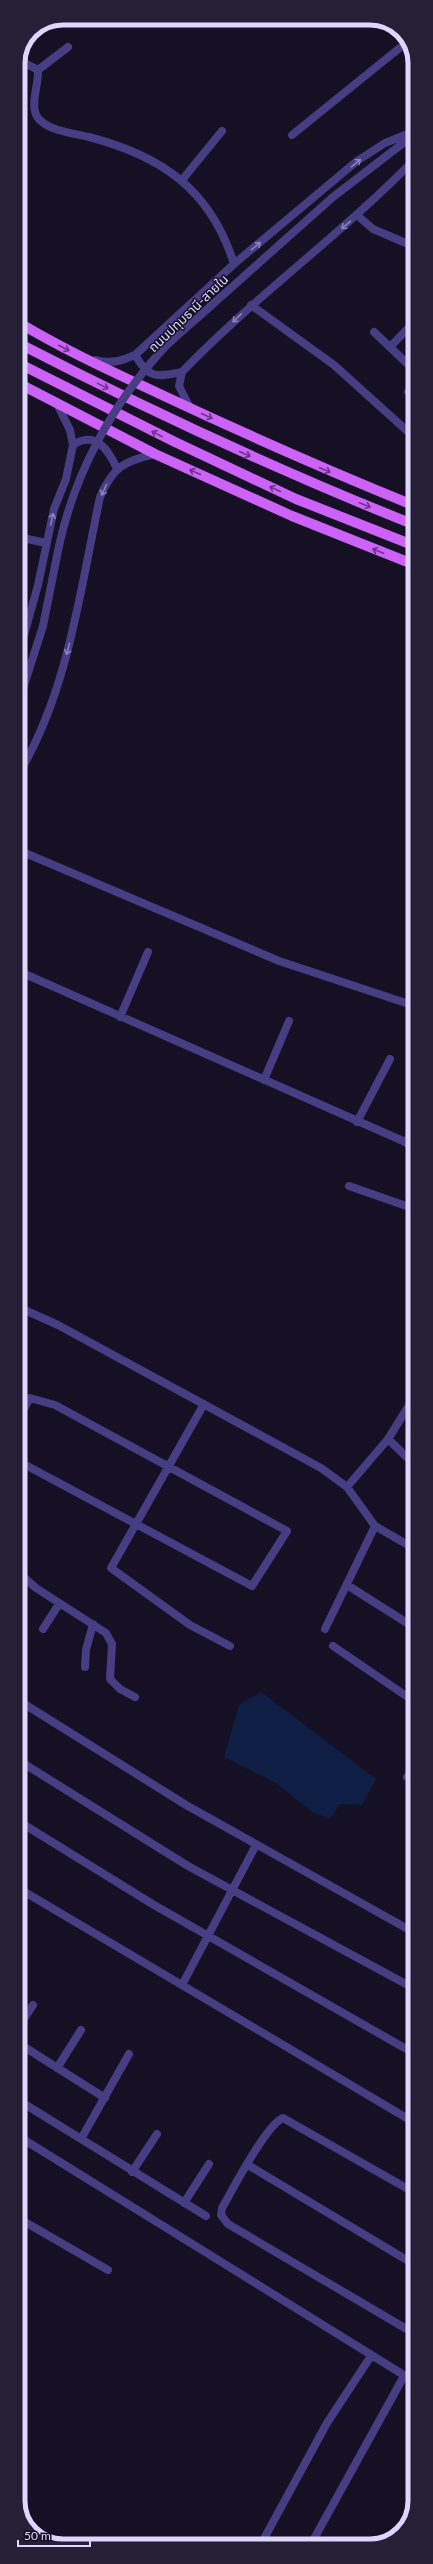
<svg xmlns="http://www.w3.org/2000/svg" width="433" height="2564" font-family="Lato,'Noto Sans Thai',sans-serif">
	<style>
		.water { fill: #0f1e45 }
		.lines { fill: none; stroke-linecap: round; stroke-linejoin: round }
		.street { stroke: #463d82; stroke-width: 8 }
		.primary { stroke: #cd62f8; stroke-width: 10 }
		.street-bridge { stroke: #463d82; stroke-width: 8 }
		.oneway { stroke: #8a82b9 }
		.oneway2 { stroke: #683584 }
		.labels { text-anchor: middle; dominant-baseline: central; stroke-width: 3; stroke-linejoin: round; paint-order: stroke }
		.street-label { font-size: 13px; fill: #ded6fd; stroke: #161025 }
		.rim { fill: none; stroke: #ded6fd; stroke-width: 5 }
	</style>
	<rect width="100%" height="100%" fill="#161025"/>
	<path class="water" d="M 261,1692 L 376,1779 L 362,1805 L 340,1804 L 330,1819 L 312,1812 L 276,1783 L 224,1757 L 239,1705 Z"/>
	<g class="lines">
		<path class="street" d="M 19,60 L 38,70 C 39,84 29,106 38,118 C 48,131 73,133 89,137 C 162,156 211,190 234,264
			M 38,70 L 68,47
			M 292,135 L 407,42
			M 182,180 L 222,131
			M 358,216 L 373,229 L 415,247
			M 214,303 L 333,197 L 415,134
			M 251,305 L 334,365 L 415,438
			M 374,332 L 415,371
			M 390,347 L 415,321
			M 135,355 C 149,379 156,377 182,372
			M 96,360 C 111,364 121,361 135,355 L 234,264 L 357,161 L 385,143 L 415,131
			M 408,392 L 415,398
			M 190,408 L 179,386 L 182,372 C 255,296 341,235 415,159
			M 73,445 C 95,430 109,450 117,469
			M 18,537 L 46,543
			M 18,657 L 38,585 L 54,509 L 66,479 L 73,445 L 70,430 L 57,404
			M 18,704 L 43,626 L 59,546
			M 18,775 C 68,692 80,591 100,497 C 113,467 124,461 155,454
			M 18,850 L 279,961 L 415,1006
			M 18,971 L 412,1145
			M 120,1017 L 148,952
			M 264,1080 L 289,1021
			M 357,1122 L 390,1059
			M 406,1143 L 415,1124
			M 349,1186 L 415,1209
			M 18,1307 L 58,1325 L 321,1468 L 347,1487 L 375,1526 L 415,1549
			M 204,1404 L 111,1568 L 190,1625 L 230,1646
			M 18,1419 L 30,1398 L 55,1405 L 287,1531 L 252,1586 L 18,1461
			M 388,1439 L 415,1465
			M 347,1487 L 388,1439 L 415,1396
			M 18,1572 L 36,1588 L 106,1633 L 112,1644 L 110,1679 L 120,1689 L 135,1697
			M 347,1585 L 415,1628
			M 43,1629 L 59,1604
			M 325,1629 L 375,1526
			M 333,1646 L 415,1702
			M 85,1667 L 86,1650 L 93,1624
			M 18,1700 L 186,1805 L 415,1933
			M 18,1760 L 188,1866 L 415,1989
			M 407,1777 L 415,1781
			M 18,1821 L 154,1905 L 415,2054
			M 18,1888 L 415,2123
			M 182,1985 L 256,1845
			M 18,2028 L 33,2005
			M 18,2043 L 105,2098
			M 57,2068 L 81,2030
			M 18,2100 L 206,2216
			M 18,2136 L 415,2382
			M 81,2139 L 129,2054
			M 248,2165 L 415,2265
			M 132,2172 L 157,2134
			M 415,2193 L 283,2118 C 266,2125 233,2189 222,2208 L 221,2215 L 228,2224 L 415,2334
			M 184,2203 L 209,2164
			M 18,2218 L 108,2270
			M 260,2546 L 327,2423 L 371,2356
			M 310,2546 L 404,2376"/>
		<path class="primary" d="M 18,322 C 64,350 113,372 162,395 C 245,434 329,471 415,506
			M 18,343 C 148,410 279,471 415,525
			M 18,363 L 175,442 L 296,499 L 415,546
			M 18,383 L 155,454 L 292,516 L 415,565"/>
		<path class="street-bridge" d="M 59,546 C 75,472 113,403 164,348 C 180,332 198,318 214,303"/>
	</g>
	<defs><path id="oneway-shaft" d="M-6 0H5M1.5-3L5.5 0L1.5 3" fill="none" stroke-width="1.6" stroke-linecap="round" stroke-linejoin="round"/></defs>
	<g class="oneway">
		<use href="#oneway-shaft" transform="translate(356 163) rotate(-39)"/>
		<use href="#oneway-shaft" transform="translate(346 225) rotate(140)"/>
		<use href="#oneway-shaft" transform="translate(256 246) rotate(-39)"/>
		<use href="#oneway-shaft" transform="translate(237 318) rotate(136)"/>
		<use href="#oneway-shaft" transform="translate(104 490) rotate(114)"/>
		<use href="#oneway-shaft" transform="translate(52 519) rotate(-77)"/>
		<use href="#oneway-shaft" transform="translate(68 649) rotate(105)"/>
	</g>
	<g class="oneway2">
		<use href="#oneway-shaft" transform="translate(64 348) rotate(27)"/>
		<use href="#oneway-shaft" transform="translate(103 386) rotate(26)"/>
		<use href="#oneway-shaft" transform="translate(207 416) rotate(25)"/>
		<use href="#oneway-shaft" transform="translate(157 434) rotate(-154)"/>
		<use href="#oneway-shaft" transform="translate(245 454) rotate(24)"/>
		<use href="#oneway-shaft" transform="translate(325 470) rotate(22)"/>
		<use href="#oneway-shaft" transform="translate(195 472) rotate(-156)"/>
		<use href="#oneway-shaft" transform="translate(275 489) rotate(-155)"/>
		<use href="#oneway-shaft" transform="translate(365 505) rotate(22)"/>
		<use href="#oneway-shaft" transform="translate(378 551) rotate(-158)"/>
	</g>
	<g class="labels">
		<g class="street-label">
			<text transform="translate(188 313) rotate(-44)">ถนนปทุมธานี-สายใน</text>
		</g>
	</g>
	<path d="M0 0H433V2564H0ZM63 25H370A38 38 0 0 1 408 63V2501A38 38 0 0 1 370 2539H63A38 38 0 0 1 25 2501V63A38 38 0 0 1 63 25Z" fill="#262036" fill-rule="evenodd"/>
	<path class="rim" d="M63 25H370A38 38 0 0 1 408 63V2501A38 38 0 0 1 370 2539H63A38 38 0 0 1 25 2501V63A38 38 0 0 1 63 25Z"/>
	<path d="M18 2540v6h72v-6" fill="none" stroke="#ded6fd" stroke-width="2"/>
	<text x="24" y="2540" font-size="12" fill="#ded6fd" stroke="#161025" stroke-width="3" paint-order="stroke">50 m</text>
</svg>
